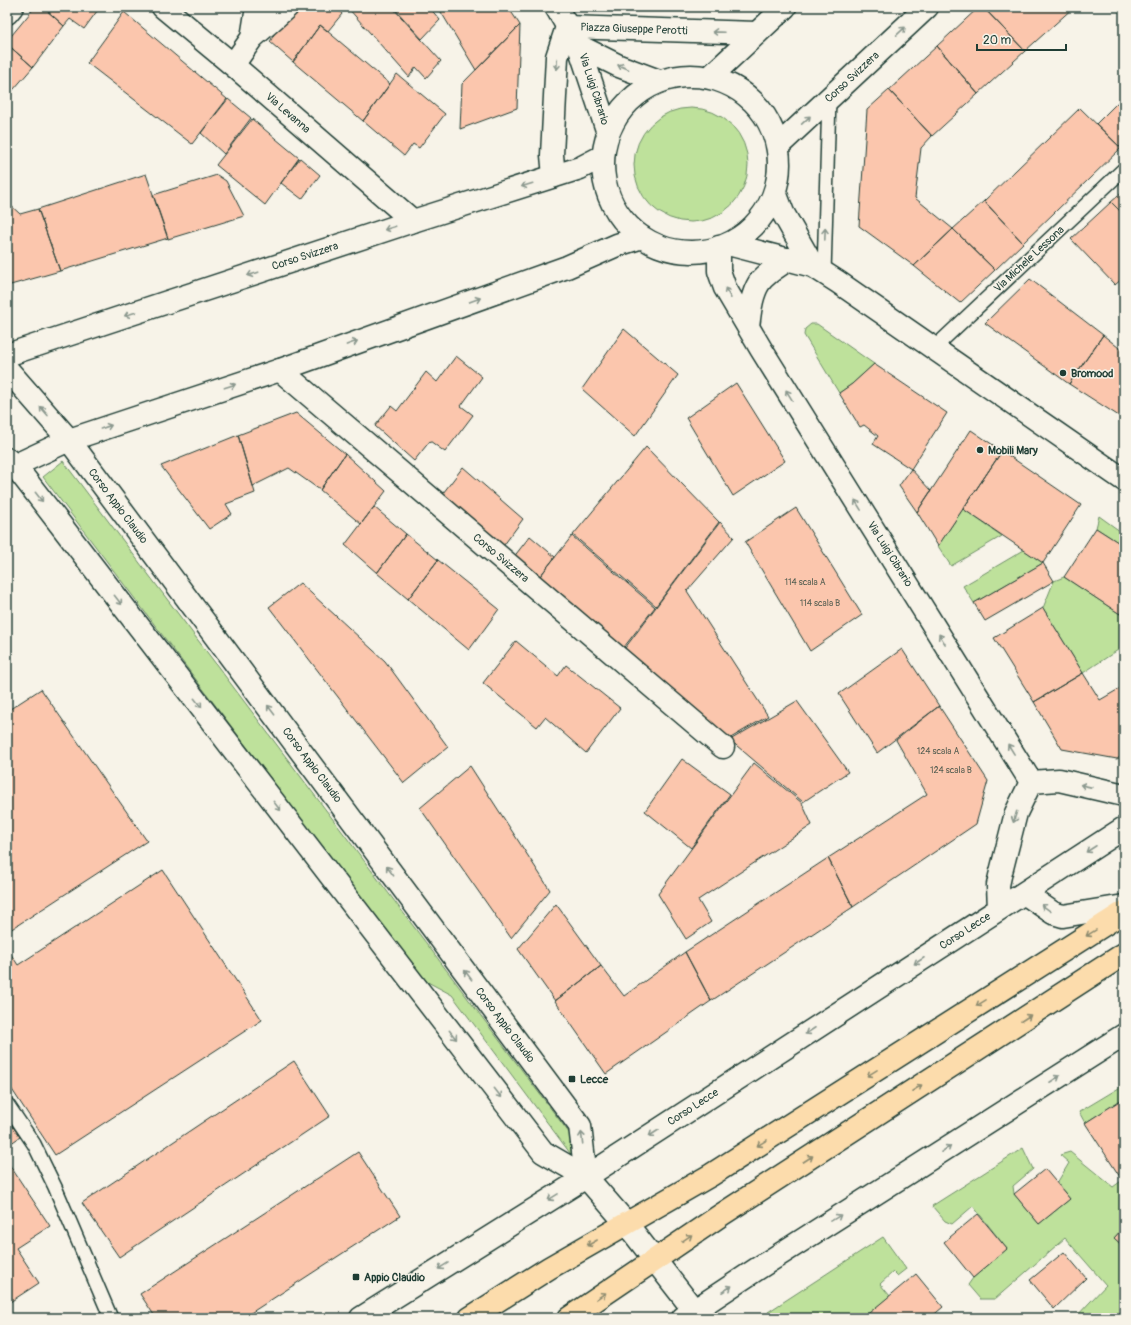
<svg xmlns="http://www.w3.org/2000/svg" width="1131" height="1325" font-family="Pangolin,sans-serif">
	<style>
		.green { fill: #bee19b; stroke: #6e8f68 }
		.building { fill: #fbc6ad; stroke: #1f3d34 }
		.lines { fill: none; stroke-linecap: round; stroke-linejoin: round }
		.service-casing { stroke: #1f3d34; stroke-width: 16 }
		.minor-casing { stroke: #1f3d34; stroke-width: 25 }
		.tertiary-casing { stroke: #1f3d34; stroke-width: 25 }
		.primary-casing { stroke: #1f3d34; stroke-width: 25 }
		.service { stroke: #f7f3e8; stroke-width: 13 }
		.minor { stroke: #f7f3e8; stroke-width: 22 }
		.tertiary { stroke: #f7f3e8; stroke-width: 22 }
		.primary { stroke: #fcdcac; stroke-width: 22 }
		.oneway { stroke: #8b988e }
		.oneway2 { stroke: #8e8c70 }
		.poi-dot { fill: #1f3d34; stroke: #f7f3e8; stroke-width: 1.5 }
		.labels { text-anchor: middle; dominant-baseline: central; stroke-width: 3; stroke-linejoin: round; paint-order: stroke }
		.number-label { font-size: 9px; fill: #565f52 }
		.street-label { font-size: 11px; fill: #1f3d34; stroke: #f7f3e8 }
		.poi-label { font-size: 11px; font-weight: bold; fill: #1f3d34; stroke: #f7f3e8; text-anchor: start }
	</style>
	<rect width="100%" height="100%" fill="#f7f3e8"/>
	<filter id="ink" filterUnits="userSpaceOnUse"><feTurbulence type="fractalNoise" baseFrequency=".025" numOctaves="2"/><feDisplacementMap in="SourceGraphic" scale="8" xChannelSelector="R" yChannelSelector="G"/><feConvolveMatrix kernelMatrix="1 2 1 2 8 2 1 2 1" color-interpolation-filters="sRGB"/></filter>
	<g filter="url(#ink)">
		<path class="green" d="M634 165a57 57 0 1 1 114 0a57 57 0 1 1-114 0Z
			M 811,324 L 817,324 L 874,364 L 852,384 L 839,393 L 804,335 L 805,329 Z
			M 63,461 L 582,1150 L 573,1157 L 452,995 L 422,979 L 43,477 Z
			M 963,509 L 1002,536 L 951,566 L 938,546 Z
			M 1099,516 L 1124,534 L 1124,546 L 1096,528 Z
			M 1024,550 L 1043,563 L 974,603 L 963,586 Z
			M 1064,577 L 1120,614 L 1124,608 L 1124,642 L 1120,647 L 1124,650 L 1124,657 L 1118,650 L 1083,673 L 1043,608 L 1054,581 Z
			M 1124,1085 L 1124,1098 L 1085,1123 L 1079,1112 Z
			M 1023,1148 L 1033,1169 L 1013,1186 L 1014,1194 L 1039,1224 L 1070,1199 L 1057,1183 L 1069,1163 L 1060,1155 L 1070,1152 L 1113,1187 L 1124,1179 L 1124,1227 L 1114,1238 L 1124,1247 L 1124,1318 L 1075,1318 L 1106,1285 L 1065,1238 L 995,1299 L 980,1299 L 968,1285 L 973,1278 L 1007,1249 L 973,1206 L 952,1224 L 945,1221 L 932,1206 Z
			M 883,1237 L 906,1269 L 897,1276 L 893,1272 L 880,1284 L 890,1296 L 863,1318 L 772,1318 L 768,1312 Z"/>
		<path class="building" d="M 35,7 L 43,7 L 64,26 L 33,67 L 7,44 L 7,41 Z
			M 43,7 L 100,7 L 84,29 L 70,19 L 64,26 Z
			M 300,7 L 337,7 L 342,14 L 328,31 L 320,25 L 293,62 L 270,42 L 278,26 Z
			M 349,7 L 392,7 L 441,61 L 426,78 L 416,67 L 409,77 L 348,8 Z
			M 393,7 L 429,7 L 440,20 L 422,39 Z
			M 438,7 L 508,7 L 520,25 L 476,70 Z
			M 979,7 L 983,7 L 1025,51 L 978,94 L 937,46 Z
			M 983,7 L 1074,7 L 1025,51 Z
			M 124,12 L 227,99 L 192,144 L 87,63 Z
			M 320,25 L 390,84 L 363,121 L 293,62 Z
			M 520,25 L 517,108 L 460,129 L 462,84 Z
			M 7,44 L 33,67 L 7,97 Z
			M 937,46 L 978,94 L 932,136 L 889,90 Z
			M 397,74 L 445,114 L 419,148 L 413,144 L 404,156 L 363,121 Z
			M 889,90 L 932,136 L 921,148 L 915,198 L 953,229 L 914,266 L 859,226 L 867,110 Z
			M 1124,96 L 1124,151 L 1096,124 Z
			M 228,99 L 251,118 L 224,154 L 201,133 Z
			M 1080,108 L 1121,148 L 1023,243 L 984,201 Z
			M 252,119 L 299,158 L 265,205 L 216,165 Z
			M 300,158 L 320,175 L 302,199 L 281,183 Z
			M 146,174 L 168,238 L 60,271 L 38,209 Z
			M 217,175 L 226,181 L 244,216 L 168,239 L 153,195 Z
			M 1124,191 L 1124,215 L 1111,202 Z
			M 984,201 L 1023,243 L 995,270 L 953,229 Z
			M 7,202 L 20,214 L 38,209 L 60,271 L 7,286 Z
			M 1111,202 L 1124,215 L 1124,277 L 1115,285 L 1071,239 Z
			M 953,229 L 995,270 L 960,303 L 914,266 Z
			M 1030,279 L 1103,335 L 1069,384 L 985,323 Z
			M 624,329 L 678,375 L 635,436 L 582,389 Z
			M 1103,335 L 1124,352 L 1124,413 L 1122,418 L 1069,384 Z
			M 456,356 L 482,377 L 461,406 L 473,415 L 445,452 L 430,441 L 414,461 L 375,426 L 391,406 L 397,411 L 426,372 L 437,382 Z
			M 874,364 L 947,413 L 911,469 L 873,444 L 878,436 L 864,425 L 860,427 L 839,393 L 852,384 Z
			M 736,383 L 785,461 L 733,496 L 686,418 Z
			M 296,413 L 345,454 L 320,490 L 289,468 L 253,486 L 238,435 Z
			M 971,430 L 1002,451 L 938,546 L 917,512 Z
			M 238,435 L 255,493 L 226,504 L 232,514 L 209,529 L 161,466 Z
			M 646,447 L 719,522 L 656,606 L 573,535 Z
			M 1002,451 L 1081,505 L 1043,563 L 963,509 Z
			M 345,454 L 386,491 L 361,524 L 320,490 Z
			M 463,467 L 523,519 L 501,549 L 440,497 Z
			M 911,469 L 931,491 L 917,512 L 899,486 Z
			M 374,507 L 406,534 L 377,573 L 345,545 Z
			M 796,508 L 862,615 L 810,651 L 745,542 Z
			M 720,522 L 734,537 L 687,591 L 768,716 L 729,739 L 622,652 Z
			M 1096,528 L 1124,546 L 1124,608 L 1120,614 L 1064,577 Z
			M 406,534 L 438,560 L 408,599 L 377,573 Z
			M 530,536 L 555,557 L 537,580 L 513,558 Z
			M 572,536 L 655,607 L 621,651 L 537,580 Z
			M 438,560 L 499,609 L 469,650 L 408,599 Z
			M 1043,563 L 1054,581 L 985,621 L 974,603 Z
			M 300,583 L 385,661 L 448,747 L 404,783 L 269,607 Z
			M 1043,608 L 1083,673 L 1034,702 L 994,638 Z
			M 516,641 L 558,676 L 566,665 L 620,708 L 586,753 L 545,717 L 537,727 L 483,683 Z
			M 902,649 L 939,706 L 877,753 L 839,694 Z
			M 1083,673 L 1100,700 L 1124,686 L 1124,755 L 1117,759 L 1062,749 L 1034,702 Z
			M 41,689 L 147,841 L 7,932 L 7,711 Z
			M 797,701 L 848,772 L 803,802 L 730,740 Z
			M 939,706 L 988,781 L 976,824 L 853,907 L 828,858 L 927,794 L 896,740 Z
			M 682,759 L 730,794 L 691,848 L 645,811 Z
			M 754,763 L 802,803 L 812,825 L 698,900 L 711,922 L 686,939 L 658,894 Z
			M 470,766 L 550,890 L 511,938 L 420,808 Z
			M 828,858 L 853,907 L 711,1001 L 685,952 Z
			M 163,870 L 262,1020 L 55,1155 L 7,1082 L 7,948 L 18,965 Z
			M 556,904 L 601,966 L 555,1001 L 518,949 Z
			M 685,952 L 711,1001 L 606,1074 L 555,1001 L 601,966 L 624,996 Z
			M 294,1061 L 330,1116 L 119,1257 L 82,1203 Z
			M 1124,1098 L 1124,1179 L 1122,1180 L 1085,1123 Z
			M 7,1118 L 20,1137 L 7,1146 Z
			M 358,1152 L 400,1216 L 243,1318 L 156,1318 L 140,1294 Z
			M 7,1161 L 50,1226 L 16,1248 L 39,1283 L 7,1304 Z
			M 1045,1169 L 1070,1199 L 1039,1224 L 1014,1194 Z
			M 978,1214 L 1007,1249 L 973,1278 L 944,1242 Z
			M 1124,1227 L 1124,1247 L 1114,1238 Z
			M 1064,1252 L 1086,1278 L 1054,1309 L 1030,1280 Z
			M 916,1274 L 943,1307 L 930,1318 L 863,1318 Z"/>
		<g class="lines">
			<g class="service-casing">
				<path id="service" d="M 824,273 L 829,98
					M 934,348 L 1124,169
					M 7,1104 L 34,1144 L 55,1187 L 111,1318"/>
			</g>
			<g class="minor-casing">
				<path id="minor" d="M 163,7 L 233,65 L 413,221
					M 7,13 L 12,7
					M 252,38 L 257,7
					M 233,65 L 252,38 L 287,7
					M 554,176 L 552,155 L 557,57 L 567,27 L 757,33
					M 719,247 L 719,271 L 725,288 L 761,349 L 1031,782
					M 748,327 C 750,312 751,296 759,283 C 766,273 779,266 789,259
					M 280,370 L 723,747
					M 1031,782 L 1059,780 L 1124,795
					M 1024,893 L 1053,913 L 1063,916 L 1124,906
					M 999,909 L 998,885 L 1000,876 L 1016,813 L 1031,782
					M 361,1318 L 586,1177 L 1124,828
					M 683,1318 L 757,1269 L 1124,1035"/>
			</g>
			<g class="tertiary-casing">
				<path id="tertiary" d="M 556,7 L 579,46 L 608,133
					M 579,46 L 619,66 L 659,81
					M603 164a88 88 0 1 1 176 0a88 88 0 1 1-176 0Z
					M 710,77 L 785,7
					M 778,146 L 927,7
					M 775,192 L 783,213 L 813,266
					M 728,244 L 813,266 L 838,282 L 1124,480
					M 7,355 L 413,221 L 580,168 L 603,156
					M 7,369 L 69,440 L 580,1126 L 586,1177
					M 7,459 L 15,466 L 60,524 L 543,1152 L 586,1177 L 626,1223 L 700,1318
					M 7,469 L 69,440 L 280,370 L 567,267 L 617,245 L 642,237"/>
			</g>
			<g class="primary-casing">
				<path id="primary" d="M 470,1318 L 549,1268 L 711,1175 L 1124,912
					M 569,1318 L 721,1215 L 1124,954"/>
			</g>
			<use href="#service" class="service"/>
			<use href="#minor" class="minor"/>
			<use href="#tertiary" class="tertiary"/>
			<use href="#primary" class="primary"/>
		</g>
		<defs><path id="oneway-shaft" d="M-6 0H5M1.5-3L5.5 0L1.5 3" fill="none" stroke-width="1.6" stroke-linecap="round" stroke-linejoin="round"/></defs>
		<g class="oneway">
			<use href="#oneway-shaft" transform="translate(901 31) rotate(-43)"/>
			<use href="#oneway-shaft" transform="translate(718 32) rotate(-178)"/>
			<use href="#oneway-shaft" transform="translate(557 64) rotate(93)"/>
			<use href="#oneway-shaft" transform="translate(623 67) rotate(-158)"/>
			<use href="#oneway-shaft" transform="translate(806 120) rotate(-43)"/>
			<use href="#oneway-shaft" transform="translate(527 185) rotate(163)"/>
			<use href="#oneway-shaft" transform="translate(390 228) rotate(162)"/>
			<use href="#oneway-shaft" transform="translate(825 234) rotate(-88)"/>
			<use href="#oneway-shaft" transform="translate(253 274) rotate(162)"/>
			<use href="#oneway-shaft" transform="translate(728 293) rotate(-119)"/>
			<use href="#oneway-shaft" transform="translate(475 300) rotate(-20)"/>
			<use href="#oneway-shaft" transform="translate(130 314) rotate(162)"/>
			<use href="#oneway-shaft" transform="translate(352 343) rotate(-20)"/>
			<use href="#oneway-shaft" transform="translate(230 386) rotate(-18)"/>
			<use href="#oneway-shaft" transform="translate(789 395) rotate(-122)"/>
			<use href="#oneway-shaft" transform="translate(44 411) rotate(-131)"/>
			<use href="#oneway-shaft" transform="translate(106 427) rotate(-19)"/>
			<use href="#oneway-shaft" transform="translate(39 497) rotate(52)"/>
			<use href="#oneway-shaft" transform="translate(858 505) rotate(-122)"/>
			<use href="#oneway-shaft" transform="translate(118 600) rotate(52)"/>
			<use href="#oneway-shaft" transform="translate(942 639) rotate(-122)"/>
			<use href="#oneway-shaft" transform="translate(198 703) rotate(52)"/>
			<use href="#oneway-shaft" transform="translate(271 710) rotate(-127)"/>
			<use href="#oneway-shaft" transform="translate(1011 749) rotate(-122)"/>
			<use href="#oneway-shaft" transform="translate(1086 786) rotate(-167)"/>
			<use href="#oneway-shaft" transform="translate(277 806) rotate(52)"/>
			<use href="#oneway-shaft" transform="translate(1015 817) rotate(107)"/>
			<use href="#oneway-shaft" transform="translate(1091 849) rotate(147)"/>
			<use href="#oneway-shaft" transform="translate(390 871) rotate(-127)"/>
			<use href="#oneway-shaft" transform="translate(1046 908) rotate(-144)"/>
			<use href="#oneway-shaft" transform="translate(919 961) rotate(147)"/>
			<use href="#oneway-shaft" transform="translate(468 975) rotate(-127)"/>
			<use href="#oneway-shaft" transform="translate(810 1031) rotate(147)"/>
			<use href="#oneway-shaft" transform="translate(453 1035) rotate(52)"/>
			<use href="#oneway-shaft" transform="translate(1055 1079) rotate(-33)"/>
			<use href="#oneway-shaft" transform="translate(498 1093) rotate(52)"/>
			<use href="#oneway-shaft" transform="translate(654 1133) rotate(147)"/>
			<use href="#oneway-shaft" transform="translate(582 1138) rotate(-97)"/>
			<use href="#oneway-shaft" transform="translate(946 1149) rotate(-33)"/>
			<use href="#oneway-shaft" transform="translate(553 1197) rotate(148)"/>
			<use href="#oneway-shaft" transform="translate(836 1218) rotate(-32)"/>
			<use href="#oneway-shaft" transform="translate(443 1266) rotate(148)"/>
			<use href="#oneway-shaft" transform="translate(727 1289) rotate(-33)"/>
		</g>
		<g class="oneway2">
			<use href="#oneway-shaft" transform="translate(1091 933) rotate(148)"/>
			<use href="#oneway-shaft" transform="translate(981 1003) rotate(148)"/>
			<use href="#oneway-shaft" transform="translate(1026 1018) rotate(-33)"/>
			<use href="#oneway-shaft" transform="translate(872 1073) rotate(148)"/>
			<use href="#oneway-shaft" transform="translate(917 1088) rotate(-33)"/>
			<use href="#oneway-shaft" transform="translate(762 1143) rotate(148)"/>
			<use href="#oneway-shaft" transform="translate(808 1159) rotate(-33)"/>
			<use href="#oneway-shaft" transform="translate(687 1238) rotate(-34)"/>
			<use href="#oneway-shaft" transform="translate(592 1243) rotate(150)"/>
			<use href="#oneway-shaft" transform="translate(601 1296) rotate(-34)"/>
		</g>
	</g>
	<g class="poi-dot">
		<circle cx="1063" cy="373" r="4"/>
		<circle cx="980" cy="450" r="4"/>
		<rect x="568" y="1075" width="8" height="8" rx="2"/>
		<rect x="352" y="1273" width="8" height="8" rx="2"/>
	</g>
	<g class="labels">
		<g class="number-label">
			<text x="805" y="582">114 scala A</text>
			<text x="820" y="603">114 scala B</text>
			<text x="938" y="751">124 scala A</text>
			<text x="951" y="770">124 scala B</text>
		</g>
		<g class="street-label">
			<text transform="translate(634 29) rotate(2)">Piazza Giuseppe Perotti</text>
			<text transform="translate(852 77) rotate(-43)">Corso Svizzera</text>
			<text transform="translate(594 89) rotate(72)">Via Luigi Cibrario</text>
			<text transform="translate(288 113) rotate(41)">Via Levanna</text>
			<text transform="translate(305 256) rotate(-18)">Corso Svizzera</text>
			<text transform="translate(1029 259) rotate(-43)">Via Michele Lessona</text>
			<text transform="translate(118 506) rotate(53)">Corso Appio Claudio</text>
			<text transform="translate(890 554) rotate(58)">Via Luigi Cibrario</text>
			<text transform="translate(501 558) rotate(40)">Corso Svizzera</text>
			<text transform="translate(312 765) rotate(53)">Corso Appio Claudio</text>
			<text transform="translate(965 931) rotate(-33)">Corso Lecce</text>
			<text transform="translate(505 1025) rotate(53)">Corso Appio Claudio</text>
			<text transform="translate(693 1107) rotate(-33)">Corso Lecce</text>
		</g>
		<g class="poi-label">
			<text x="1071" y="373">Bromood</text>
			<text x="988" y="450">Mobili Mary</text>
			<text x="580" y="1079">Lecce</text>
			<text x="364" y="1277">Appio Claudio</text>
		</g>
	</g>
	<rect width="1131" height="1325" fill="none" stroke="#f7f3e8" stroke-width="24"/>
	<rect x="12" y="12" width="1107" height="1301" fill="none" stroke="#1f3d34" stroke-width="1.5" filter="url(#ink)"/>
	<path d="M977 44v6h89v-6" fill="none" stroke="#1f3d34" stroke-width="2"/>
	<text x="983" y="44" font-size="12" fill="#1f3d34" stroke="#f7f3e8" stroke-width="3" paint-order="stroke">20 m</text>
</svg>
